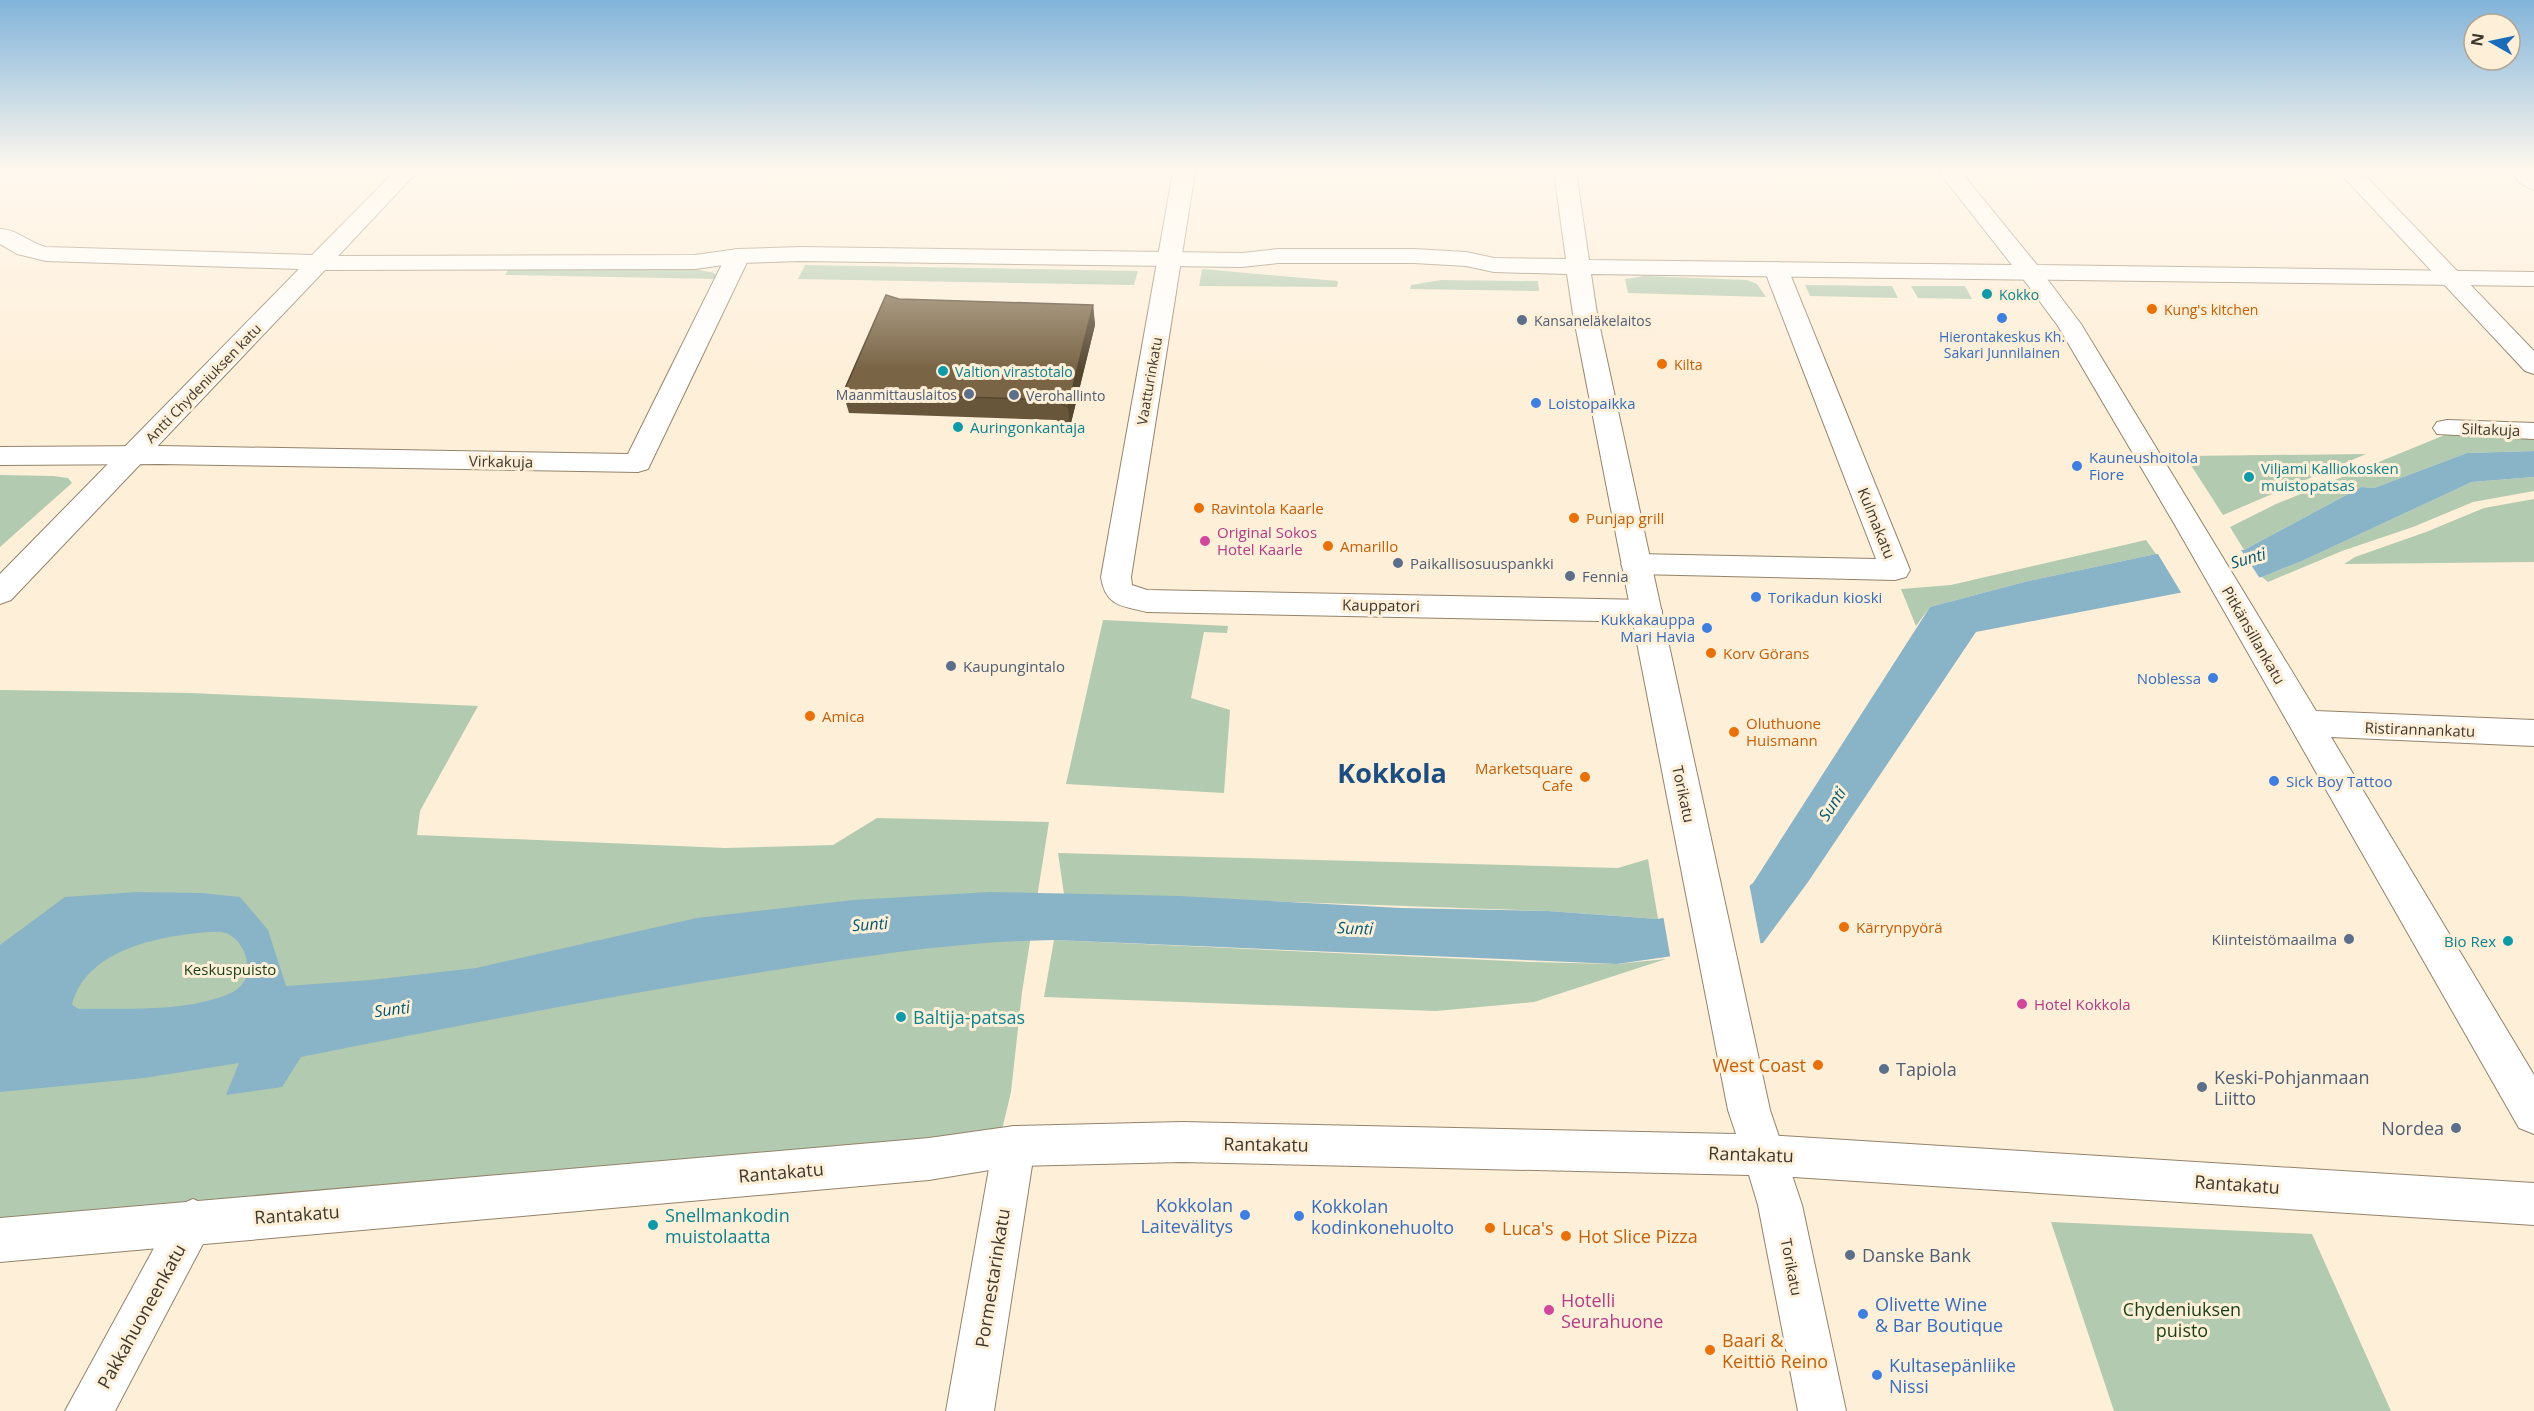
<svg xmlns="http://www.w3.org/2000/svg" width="2534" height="1411" font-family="'Open Sans',sans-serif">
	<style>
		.green { fill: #b2caaf }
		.water { fill: #89b3c6; fill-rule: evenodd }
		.pier { fill: #feefd9 }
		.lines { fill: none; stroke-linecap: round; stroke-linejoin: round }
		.street-casing { stroke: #94836b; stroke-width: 2 }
		.secondary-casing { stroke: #94836b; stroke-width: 2 }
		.street { fill: #fff; fill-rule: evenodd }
		.secondary { fill: #fff; fill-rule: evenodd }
		.wall { fill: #68563b }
		.shaded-wall { fill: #554630 }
		.building { fill: #796445; stroke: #554630; stroke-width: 1.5 }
		.culture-dot { fill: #0f9aa8; stroke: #feefd9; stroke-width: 2 }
		.food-dot { fill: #e8710a; stroke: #feefd9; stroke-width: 2 }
		.shop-dot { fill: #3f7fe0; stroke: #feefd9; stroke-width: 2 }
		.service-dot { fill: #5c6f8a; stroke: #feefd9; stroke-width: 2 }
		.hotel-dot { fill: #d1479c; stroke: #feefd9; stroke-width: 2 }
		.labels { text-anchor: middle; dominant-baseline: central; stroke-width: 6; stroke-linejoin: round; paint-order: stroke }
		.far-culture-label { font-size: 14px; fill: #0d838f; stroke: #feefd9; text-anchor: start }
		.far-food-label { font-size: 14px; fill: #c56008; stroke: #feefd9; text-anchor: start }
		.far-service-label { font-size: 14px; fill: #4e5e75; stroke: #feefd9; text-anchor: start }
		.far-shop-label { font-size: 14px; fill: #366cbe; stroke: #feefd9 }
		.far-street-label { font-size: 14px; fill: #3e372c; stroke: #feefd9 }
		.shop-label { font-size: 15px; fill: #366cbe; stroke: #feefd9; text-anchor: start }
		.culture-label { font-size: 15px; fill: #0d838f; stroke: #feefd9; text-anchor: start }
		.street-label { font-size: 15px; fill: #3e372c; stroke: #feefd9 }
		.food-label { font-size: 15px; fill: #c56008; stroke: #feefd9; text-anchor: start }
		.hotel-label { font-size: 15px; fill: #b23c85; stroke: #feefd9; text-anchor: start }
		.service-label { font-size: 15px; fill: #4e5e75; stroke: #feefd9; text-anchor: start }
		.park-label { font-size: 15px; fill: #173f14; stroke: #feefd9 }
		.water-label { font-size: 16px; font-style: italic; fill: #005872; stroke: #feefd9 }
		.near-culture-label { font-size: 18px; fill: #0d838f; stroke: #feefd9; text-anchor: start }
		.near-food-label { font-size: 18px; fill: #c56008; stroke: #feefd9; text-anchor: start }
		.near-service-label { font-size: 18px; fill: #4e5e75; stroke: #feefd9; text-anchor: start }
		.near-street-label { font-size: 18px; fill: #3e372c; stroke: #feefd9 }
		.near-shop-label { font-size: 18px; fill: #366cbe; stroke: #feefd9; text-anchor: start }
		.near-hotel-label { font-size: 18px; fill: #b23c85; stroke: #feefd9; text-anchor: start }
		.near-park-label { font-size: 18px; fill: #173f14; stroke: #feefd9 }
		.town-label { font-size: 27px; font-weight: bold; fill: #1d4e81; stroke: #feefd9 }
	</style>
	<rect width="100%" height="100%" fill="#feefd9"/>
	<path class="green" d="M 805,265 L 1138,271 L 1134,285 L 798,279 Z
		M 537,267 L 700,270 L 715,273 L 716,279 L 505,275 L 508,270 Z
		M 1202,269 L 1338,281 L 1337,287 L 1199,286 Z
		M 1645,276 L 1747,280 L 1757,284 L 1766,297 L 1628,293 L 1625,279 Z
		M 1441,280 L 1538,281 L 1539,291 L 1410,289 L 1411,285 Z
		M 1805,285 L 1892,286 L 1898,298 L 1810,296 Z
		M 1911,286 L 1965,286 L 1972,299 L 1918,298 Z
		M 2452,432 L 2534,434 L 2534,451 L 2467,453 L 2374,488 L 2361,487 L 2244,550 L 2230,527 L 2276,504 Z
		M 2366,454 L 2223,515 L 2185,456 Z
		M 0,475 L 53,476 L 68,478 L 72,483 L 0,547 Z
		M 2534,477 L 2534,491 L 2473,502 L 2413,527 L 2342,551 L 2268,582 L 2262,577 L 2302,561 L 2472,482 Z
		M 2534,499 L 2534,562 L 2344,564 L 2355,557 L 2426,532 L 2484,508 Z
		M 2146,540 L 2156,554 L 2028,581 L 1930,607 L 1916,626 L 1901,589 L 1951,585 Z
		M 1103,620 L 1228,626 L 1227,633 L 1204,632 L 1191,698 L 1230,710 L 1224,793 L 1066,784 Z
		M 0,690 L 191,693 L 478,706 L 420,811 L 417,835 L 725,848 L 833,845 L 877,818 L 1049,822 L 1022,992 L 1011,1092 L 1001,1134 L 0,1222 Z
		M 1058,853 L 1618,868 L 1648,859 L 1658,919 L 1548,911 L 1064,894 Z
		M 1054,940 L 1529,962 L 1617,964 L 1666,959 L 1534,1002 L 1436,1011 L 1044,997 Z
		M 2051,1222 L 2312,1234 L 2391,1411 L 2114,1411 Z"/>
	<path class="water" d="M 2534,451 L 2534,477 L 2472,482 L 2302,561 L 2262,577 L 1976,632 L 1808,882 L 1763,943 L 1617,964 L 1054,940 C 961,941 867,956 775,970 C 616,994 459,1026 301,1057 L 282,1087 L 226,1095 L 239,1063 L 144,1078 L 0,1092 L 0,945 L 65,897 L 137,892 L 201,893 L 240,897 L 268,930 L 286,986 L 371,980 L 476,968 L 697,918 L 853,900 L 990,892 L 1179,896 L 1401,908 L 1548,911 L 1658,919 L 1726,904 L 1753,883 L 1930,607 L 2028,581 L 2156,554 L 2244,550 L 2361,487 L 2374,488 L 2467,453 ZM 208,932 C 213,932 221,931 226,933 C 243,940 252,963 245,980 C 240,990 228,995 218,998 C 174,1012 124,1008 79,1009 L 72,1005 C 86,949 160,936 208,932 Z"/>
	<path class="pier" d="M 2239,547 L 2261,580 L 2182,594 L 2156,551 Z
		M 1749,883 L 1761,946 L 1671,961 L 1663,915 L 1725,901 Z"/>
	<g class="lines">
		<g class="street-casing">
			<path id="street" d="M 1173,172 L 1195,172 L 1131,577 L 1132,585 L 1147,590 L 1647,600 L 1658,603 L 1662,611 L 1658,619 L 1647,622 L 1147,612 C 1122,606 1105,606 1101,577 Z
				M 2339,172 L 2362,172 L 2534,351 L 2534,374 L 2525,371 Z
				M 2514,172 L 2534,172 L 2534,190 C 2526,187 2514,181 2514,172 Z
				M 738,249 L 746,251 L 750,256 L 648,469 L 638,472 L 160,464 L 0,465 L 0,447 L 160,446 L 628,454 L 726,256 L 730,251 Z
				M 1776,262 L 1784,264 L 1788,269 L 1910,570 L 1906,577 L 1895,580 L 1636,574 L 1625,571 L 1621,564 L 1625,557 L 1636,554 L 1876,559 L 1764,269 L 1768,264 Z
				M 2030,265 L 2038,267 L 2081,324 L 2316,711 L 2534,720 L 2534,746 L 2331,737 L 2534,1075 L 2534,1134 L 2519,1128 L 2175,525 L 2058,326 L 2018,272 L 2022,267 Z
				M 2447,420 L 2534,423 L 2534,439 L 2437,434 L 2433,428 L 2437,422 Z
				M 1014,1126 L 1029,1132 L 1035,1146 L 994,1411 L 946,1411 L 993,1146 L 999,1132 Z
				M 1764,1135 L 2534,1183 L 2534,1225 L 1764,1175 L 1749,1169 L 1743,1155 L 1749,1141 Z
				M 193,1199 L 209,1206 L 215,1221 L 115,1411 L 65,1411 L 177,1206 Z"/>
		</g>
		<g class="secondary-casing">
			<path id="secondary" d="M 394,172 L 417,172 L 338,256 L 695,255 L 738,249 L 801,247 L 1242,253 L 1278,249 L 1414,249 L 1466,252 L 1494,258 L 1566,259 L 1554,172 L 1576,172 L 1589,260 L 2012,265 L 1939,172 L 1961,172 L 2037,265 L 2534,272 L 2534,286 L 1591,274 L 1597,314 L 1770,1110 L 1802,1205 L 1846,1411 L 1798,1411 L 1758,1205 L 1749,1175 L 1182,1162 L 1014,1166 L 929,1180 L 0,1262 L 0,1218 L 929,1138 L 1014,1126 L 1182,1122 L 1736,1134 L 1728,1110 L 1573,314 L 1567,274 L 1494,272 L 1466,266 L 1414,263 L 1278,263 L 1242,267 L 801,261 L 738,263 L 695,269 L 325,270 L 11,600 L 0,604 L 0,574 L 299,269 L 46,261 L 17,254 L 0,244 L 0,229 C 16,229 30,243 46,247 L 312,255 Z"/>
		</g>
		<use href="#street" class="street"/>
		<use href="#secondary" class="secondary"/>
	</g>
	<path class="wall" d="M 1093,305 L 1095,325 L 1070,427 L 1056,420 L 849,413 L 843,393 Z"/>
	<path class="shaded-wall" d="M 1093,305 L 1095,325 L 1070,427 L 1068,407 Z"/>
	<path class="building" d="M 886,295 L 899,299 L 1093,305 L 1068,407 L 1054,400 L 843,393 Z"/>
	<linearGradient id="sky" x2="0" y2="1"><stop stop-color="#82b4da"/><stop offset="0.46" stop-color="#fff8ee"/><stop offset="1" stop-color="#fff8ee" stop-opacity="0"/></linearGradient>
	<rect width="2534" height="370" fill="url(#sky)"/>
	<g class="culture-dot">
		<circle cx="1987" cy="294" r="6"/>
		<circle cx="943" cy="371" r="6"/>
		<circle cx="958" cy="427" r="6"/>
		<circle cx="2249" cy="477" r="6"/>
		<circle cx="2508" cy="941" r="6"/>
		<circle cx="901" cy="1017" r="6"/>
		<circle cx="653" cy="1225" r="6"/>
	</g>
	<g class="food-dot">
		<circle cx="2152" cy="309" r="6"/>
		<circle cx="1662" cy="364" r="6"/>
		<circle cx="1199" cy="508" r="6"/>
		<circle cx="1574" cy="518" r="6"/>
		<circle cx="1328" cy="546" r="6"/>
		<circle cx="1711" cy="653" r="6"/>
		<circle cx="810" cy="716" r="6"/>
		<circle cx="1734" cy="732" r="6"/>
		<circle cx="1585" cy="777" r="6"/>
		<circle cx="1844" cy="927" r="6"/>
		<circle cx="1818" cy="1065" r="6"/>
		<circle cx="1490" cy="1228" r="6"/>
		<circle cx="1566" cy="1236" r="6"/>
		<circle cx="1710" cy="1350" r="6"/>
	</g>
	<g class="shop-dot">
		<circle cx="2002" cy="318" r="6"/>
		<circle cx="1536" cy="403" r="6"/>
		<circle cx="2077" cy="466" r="6"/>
		<circle cx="1756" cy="597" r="6"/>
		<circle cx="1707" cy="628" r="6"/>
		<circle cx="2213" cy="678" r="6"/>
		<circle cx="2274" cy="781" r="6"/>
		<circle cx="1245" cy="1215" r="6"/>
		<circle cx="1299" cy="1216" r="6"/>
		<circle cx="1863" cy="1314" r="6"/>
		<circle cx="1877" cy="1375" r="6"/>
	</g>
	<g class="service-dot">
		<circle cx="1522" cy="320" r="6"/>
		<circle cx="969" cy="394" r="6"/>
		<circle cx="1014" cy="395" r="6"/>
		<circle cx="1398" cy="563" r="6"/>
		<circle cx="1570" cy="576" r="6"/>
		<circle cx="951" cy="666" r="6"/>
		<circle cx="2349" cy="939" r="6"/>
		<circle cx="1884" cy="1069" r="6"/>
		<circle cx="2202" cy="1087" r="6"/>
		<circle cx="2456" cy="1128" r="6"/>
		<circle cx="1850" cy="1255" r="6"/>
	</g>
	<g class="hotel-dot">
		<circle cx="1205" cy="541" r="6"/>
		<circle cx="2022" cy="1004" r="6"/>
		<circle cx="1549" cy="1310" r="6"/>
	</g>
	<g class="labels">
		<g class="far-culture-label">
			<text x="1999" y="294">Kokko</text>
			<text x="955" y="371">Valtion virastotalo</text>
		</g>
		<g class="far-food-label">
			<text x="2164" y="309">Kung's kitchen</text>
			<text x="1674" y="364">Kilta</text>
		</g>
		<g class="far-service-label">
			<text x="1534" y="320">Kansaneläkelaitos</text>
			<text x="957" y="394" text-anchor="end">Maanmittauslaitos</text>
			<text x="1026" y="395">Verohallinto</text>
		</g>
		<g class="far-shop-label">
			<text x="2002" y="336">Hierontakeskus Kh.<tspan x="2002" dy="16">Sakari Junnilainen</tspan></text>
		</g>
		<g class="far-street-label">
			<text transform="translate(1149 381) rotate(-80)">Vaatturinkatu</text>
			<text transform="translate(203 383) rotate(-46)">Antti Chydeniuksen katu</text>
		</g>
		<g class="shop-label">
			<text x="1548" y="403">Loistopaikka</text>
			<text x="2089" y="457">Kauneushoitola<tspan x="2089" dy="17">Fiore</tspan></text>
			<text x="1768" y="597">Torikadun kioski</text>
			<text x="1695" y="619" text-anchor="end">Kukkakauppa<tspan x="1695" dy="17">Mari Havia</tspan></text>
			<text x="2201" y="678" text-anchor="end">Noblessa</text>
			<text x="2286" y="781">Sick Boy Tattoo</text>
		</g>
		<g class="culture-label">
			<text x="970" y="427">Auringonkantaja</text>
			<text x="2261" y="468">Viljami Kalliokosken<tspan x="2261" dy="17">muistopatsas</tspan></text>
			<text x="2496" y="941" text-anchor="end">Bio Rex</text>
		</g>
		<g class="street-label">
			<text transform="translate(2491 429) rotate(2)">Siltakuja</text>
			<text transform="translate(501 461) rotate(1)">Virkakuja</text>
			<text transform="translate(1877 523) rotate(68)">Kulmakatu</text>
			<text transform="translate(1381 605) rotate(1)">Kauppatori</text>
			<text transform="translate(2254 635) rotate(60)">Pitkänsillankatu</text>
			<text transform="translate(2420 729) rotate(2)">Ristirannankatu</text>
			<text transform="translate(1684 794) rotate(78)">Torikatu</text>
			<text transform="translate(1792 1267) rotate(79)">Torikatu</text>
		</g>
		<g class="food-label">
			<text x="1211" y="508">Ravintola Kaarle</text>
			<text x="1586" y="518">Punjap grill</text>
			<text x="1340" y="546">Amarillo</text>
			<text x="1723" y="653">Korv Görans</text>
			<text x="822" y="716">Amica</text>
			<text x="1746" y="723">Oluthuone<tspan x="1746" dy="17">Huismann</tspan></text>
			<text x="1573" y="768" text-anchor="end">Marketsquare<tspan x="1573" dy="17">Cafe</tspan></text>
			<text x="1856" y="927">Kärrynpyörä</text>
		</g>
		<g class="hotel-label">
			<text x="1217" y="532">Original Sokos<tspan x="1217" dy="17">Hotel Kaarle</tspan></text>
			<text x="2034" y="1004">Hotel Kokkola</text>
		</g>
		<g class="service-label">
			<text x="1410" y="563">Paikallisosuuspankki</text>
			<text x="1582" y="576">Fennia</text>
			<text x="963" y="666">Kaupungintalo</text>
			<text x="2337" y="939" text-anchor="end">Kiinteistömaailma</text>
		</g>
		<g class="park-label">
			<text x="230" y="969">Keskuspuisto</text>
		</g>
		<g class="water-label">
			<text transform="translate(2248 558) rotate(-16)">Sunti</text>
			<text transform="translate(1832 804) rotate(-57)">Sunti</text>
			<text transform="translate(870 924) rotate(-4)">Sunti</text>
			<text transform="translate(1355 928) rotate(2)">Sunti</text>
			<text transform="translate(392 1009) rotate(-7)">Sunti</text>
		</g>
		<g class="near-culture-label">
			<text x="913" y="1017">Baltija-patsas</text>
			<text x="665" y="1215">Snellmankodin<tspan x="665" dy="21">muistolaatta</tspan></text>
		</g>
		<g class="near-food-label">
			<text x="1806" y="1065" text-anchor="end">West Coast</text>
			<text x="1502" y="1228">Luca's</text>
			<text x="1578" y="1236">Hot Slice Pizza</text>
			<text x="1722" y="1340">Baari &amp;<tspan x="1722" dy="21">Keittiö Reino</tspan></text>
		</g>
		<g class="near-service-label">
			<text x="1896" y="1069">Tapiola</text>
			<text x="2214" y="1077">Keski-Pohjanmaan<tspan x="2214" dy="21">Liitto</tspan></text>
			<text x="2444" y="1128" text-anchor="end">Nordea</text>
			<text x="1862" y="1255">Danske Bank</text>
		</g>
		<g class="near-street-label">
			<text transform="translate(1266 1144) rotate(1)">Rantakatu</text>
			<text transform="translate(1751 1154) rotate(2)">Rantakatu</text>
			<text transform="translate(781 1172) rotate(-5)">Rantakatu</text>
			<text transform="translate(2237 1184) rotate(4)">Rantakatu</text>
			<text transform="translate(297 1214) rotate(-4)">Rantakatu</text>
			<text transform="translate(992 1278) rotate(-81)">Pormestarinkatu</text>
			<text transform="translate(141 1316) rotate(-61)">Pakkahuoneenkatu</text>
		</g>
		<g class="near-shop-label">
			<text x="1233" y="1205" text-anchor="end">Kokkolan<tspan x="1233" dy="21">Laitevälitys</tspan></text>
			<text x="1311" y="1206">Kokkolan<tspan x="1311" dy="21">kodinkonehuolto</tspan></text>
			<text x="1875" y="1304">Olivette Wine<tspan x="1875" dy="21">&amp; Bar Boutique</tspan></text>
			<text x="1889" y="1365">Kultasepänliike<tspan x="1889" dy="21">Nissi</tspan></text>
		</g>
		<g class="near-hotel-label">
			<text x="1561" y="1300">Hotelli<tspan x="1561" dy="21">Seurahuone</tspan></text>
		</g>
		<g class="near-park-label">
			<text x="2182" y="1309">Chydeniuksen<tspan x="2182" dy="21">puisto</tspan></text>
		</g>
		<g class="town-label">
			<text x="1392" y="772">Kokkola</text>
		</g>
	</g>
	<g transform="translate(2492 42) rotate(279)"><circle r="28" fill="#feefd9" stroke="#b1a594" stroke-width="1.5"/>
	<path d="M0-4.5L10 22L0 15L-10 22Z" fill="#1a6cbb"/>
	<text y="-9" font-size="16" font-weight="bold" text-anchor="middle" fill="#3e372c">N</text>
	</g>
</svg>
